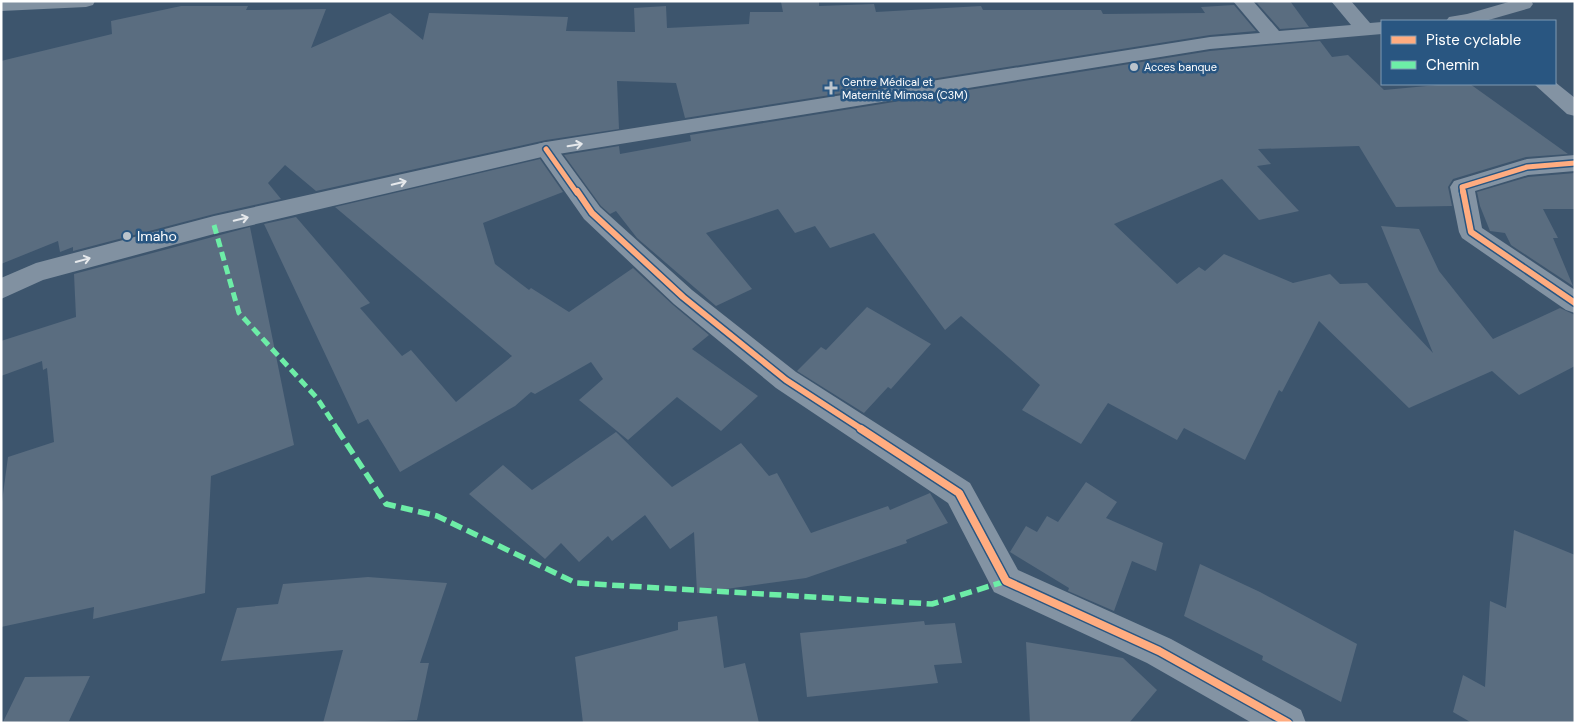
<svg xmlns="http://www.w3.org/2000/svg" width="1576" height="724" font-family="'DM Sans',sans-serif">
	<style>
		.building { fill: #5a6d80 }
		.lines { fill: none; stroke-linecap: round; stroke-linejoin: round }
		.minor { fill: #8393a3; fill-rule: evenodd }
		.major { fill: #8191a1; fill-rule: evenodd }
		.quiet-far1 { stroke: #6deda7; stroke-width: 5; stroke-dasharray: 9 5; stroke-linecap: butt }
		.quiet { stroke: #6deda7; stroke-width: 5.5; stroke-dasharray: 12 5.5; stroke-linecap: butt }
		.cycleway-far2-casing { stroke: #295681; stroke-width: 8 }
		.cycleway-far1-casing { stroke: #295681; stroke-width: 9 }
		.cycleway-casing { stroke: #295681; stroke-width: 11 }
		.cycleway-far2 { stroke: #ffac80; stroke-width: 5 }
		.cycleway-far1 { stroke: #ffac80; stroke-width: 6 }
		.cycleway { stroke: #ffac80; stroke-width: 8 }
		.oneway { stroke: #e6e9ec }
		.poi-dot { fill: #bbc4cc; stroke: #295681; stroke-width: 2 }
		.labels { text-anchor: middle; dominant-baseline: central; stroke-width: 5; stroke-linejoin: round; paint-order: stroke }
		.far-poi-label { font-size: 11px; fill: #fff; stroke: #295681; text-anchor: start }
		.poi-label { font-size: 14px; fill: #fff; stroke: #295681; text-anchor: start }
	</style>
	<rect width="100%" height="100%" fill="#3d556d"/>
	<path class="building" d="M 814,1 L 819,1 L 819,6 L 874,4 L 876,12 L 981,6 L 983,10 L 1101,10 L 1103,14 L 1205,13 L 1201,7 L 1234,5 L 1256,31 L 1210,35 L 685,118 L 676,83 L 617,81 L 619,129 L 546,140 L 316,191 L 285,165 L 268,183 L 281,199 L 214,214 L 73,251 L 73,247 L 60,252 L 58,241 L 1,264 L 1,61 L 112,34 L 111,21 L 181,6 L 248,6 L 246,10 L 326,9 L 311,48 L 390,13 L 423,40 L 429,13 L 568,17 L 566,31 L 635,32 L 634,8 L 666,6 L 667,28 L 749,24 L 750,12 L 783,12 L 781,2 Z
		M 1284,1 L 1290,1 L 1309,27 L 1280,29 L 1257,3 Z
		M 1320,41 L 1332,57 L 1348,55 L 1384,90 L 1448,84 L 1470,84 L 1568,154 L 1526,157 L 1453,179 L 1448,187 L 1452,206 L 1396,207 L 1359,146 L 1258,149 L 1271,164 L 1257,166 L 1299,211 L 1259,220 L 1222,179 L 1114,224 L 1177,284 L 1199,267 L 1205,271 L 1224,254 L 1293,283 L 1330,274 L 1340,284 L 1367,283 L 1433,353 L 1381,226 L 1419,229 L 1439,271 L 1493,339 L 1560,308 L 1575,315 L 1575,366 L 1519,395 L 1492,371 L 1409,408 L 1319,321 L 1282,392 L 1279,390 L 1245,460 L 1184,428 L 1177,440 L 1108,403 L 1081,444 L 1022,410 L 1040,385 L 961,316 L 945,330 L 874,233 L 830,248 L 815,226 L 795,233 L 778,209 L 706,233 L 752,289 L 716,306 L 637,238 L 616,211 L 610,214 L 601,206 L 564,155 L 619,146 L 620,154 L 691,141 L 690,135 L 1210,51 Z
		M 540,159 L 563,192 L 483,223 L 495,264 L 529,290 L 531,288 L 569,312 L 633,268 L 673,305 L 709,335 L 692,349 L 758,396 L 721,431 L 677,397 L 628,440 L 579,400 L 603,379 L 591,362 L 535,394 L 531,392 L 515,406 L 400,472 L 368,419 L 358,424 L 264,224 L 296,217 L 370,303 L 360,308 L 402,356 L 411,350 L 456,402 L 512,356 L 335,207 Z
		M 1575,173 L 1575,209 L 1543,209 L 1558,238 L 1553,238 L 1573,286 L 1511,245 L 1505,233 L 1490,231 L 1480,206 L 1477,192 L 1528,177 Z
		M 250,227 L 294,445 L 211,476 L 205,593 L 93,619 L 94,607 L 1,627 L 1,509 L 8,457 L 54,442 L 47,368 L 43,370 L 42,361 L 1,376 L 1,341 L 76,317 L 74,274 Z
		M 867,307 L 931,344 L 891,389 L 888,387 L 864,413 L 797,371 L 821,347 L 826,350 Z
		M 616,432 L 672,487 L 741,443 L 769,476 L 777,473 L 811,533 L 888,506 L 890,510 L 930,493 L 948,523 L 906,540 L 907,543 L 806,578 L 697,593 L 694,532 L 670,549 L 645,515 L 612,541 L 608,536 L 579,562 L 561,543 L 545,559 L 469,494 L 503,465 L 532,490 Z
		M 1086,482 L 1117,502 L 1106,518 L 1163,543 L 1156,571 L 1132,561 L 1114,611 L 1068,591 L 1069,588 L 1010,552 L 1026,526 L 1037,532 L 1047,516 L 1058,522 Z
		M 1514,530 L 1575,555 L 1575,723 L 1472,723 L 1453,712 L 1463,675 L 1485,687 L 1490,601 L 1506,608 Z
		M 1200,564 L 1260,592 L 1357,644 L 1341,702 L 1262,660 L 1263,656 L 1184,616 Z
		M 368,577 L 447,583 L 420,663 L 429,663 L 417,720 L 323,723 L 343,650 L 221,661 L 237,608 L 278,604 L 283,584 Z
		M 717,616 L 724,668 L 745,663 L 759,723 L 583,723 L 575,657 L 678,630 L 678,622 Z
		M 924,621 L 925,625 L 955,623 L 962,663 L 934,665 L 938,683 L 807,697 L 800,633 Z
		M 1026,642 L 1123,658 L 1157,690 L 1129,723 L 1030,723 Z
		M 90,676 L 69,721 L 3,722 L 25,677 Z"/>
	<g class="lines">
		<path class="minor" d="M 1555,82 L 1575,98 L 1575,116 L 1567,114 L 1534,84 L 1555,84 Z
			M 546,142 L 554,144 L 600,207 L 692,290 L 796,372 L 970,483 L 1018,570 L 1171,639 L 1301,710 L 1306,723 L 1252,723 L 1147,663 L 994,592 L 948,503 L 776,388 L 674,304 L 584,219 L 535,149 L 538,144 Z
			M 1575,155 L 1575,171 L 1528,175 L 1475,191 L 1482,228 L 1575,290 L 1575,313 L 1566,310 L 1462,238 L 1459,232 L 1450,187 L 1454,181 L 1527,159 Z"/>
		<path class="major" d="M 1,1 L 95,1 L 93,5 L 86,7 L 1,11 Z
			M 1233,1 L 1253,1 L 1279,31 L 1351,25 L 1331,1 L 1351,1 L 1370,23 L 1382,22 L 1382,34 L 1210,49 L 546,156 L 214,234 L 43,280 L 1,299 L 1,278 L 36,263 L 214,216 L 546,142 L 1210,37 L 1260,33 Z
			M 1512,1 L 1531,1 L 1533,4 L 1530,8 L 1485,21 L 1446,21 L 1449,17 L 1467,14 Z"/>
		<path class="quiet-far1" d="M 214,225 L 239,313 L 317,398 L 338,430"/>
		<path class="quiet" d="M 337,429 L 386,504 L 437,516 L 576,583 L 932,604 L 1006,581"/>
		<g class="cycleway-far2-casing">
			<path id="cycleway-far2" d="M 546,149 L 577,193
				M 1463,193 L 1462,187 L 1527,167 L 1575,163"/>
		</g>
		<g class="cycleway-far1-casing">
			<path id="cycleway-far1" d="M 577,191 L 592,213 L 683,297 L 786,380 L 863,430
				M 1463,191 L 1471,232 L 1575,303"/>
		</g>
		<g class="cycleway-casing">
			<path id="cycleway" d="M 861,429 L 959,493 L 1006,581 L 1159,651 L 1288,723"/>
		</g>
		<use href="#cycleway-far2" class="cycleway-far2"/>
		<use href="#cycleway-far1" class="cycleway-far1"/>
		<use href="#cycleway" class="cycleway"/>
	</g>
	<defs><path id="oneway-shaft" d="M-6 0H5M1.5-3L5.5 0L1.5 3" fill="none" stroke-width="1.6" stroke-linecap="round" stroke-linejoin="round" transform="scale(1.25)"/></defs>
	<g class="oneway">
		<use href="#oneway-shaft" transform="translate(575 145) rotate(-9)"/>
		<use href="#oneway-shaft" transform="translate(399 183) rotate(-13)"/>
		<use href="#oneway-shaft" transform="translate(241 219) rotate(-13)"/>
		<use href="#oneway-shaft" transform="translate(83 260) rotate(-15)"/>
	</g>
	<g class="poi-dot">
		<circle cx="1134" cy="67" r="5"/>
		<path d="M828.5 80.5h5v5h5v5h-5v5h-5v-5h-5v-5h5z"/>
		<circle cx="127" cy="236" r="5"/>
	</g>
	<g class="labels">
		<g class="far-poi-label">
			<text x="1144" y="67">Acces banque</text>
			<text x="842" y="82">Centre Médical et<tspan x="842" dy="13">Maternité Mimosa (C3M)</tspan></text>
		</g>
		<g class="poi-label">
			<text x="137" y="236">Imaho</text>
		</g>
	</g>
	<rect width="1576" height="724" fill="none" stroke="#ffffff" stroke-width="5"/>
	<rect x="1381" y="20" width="175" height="65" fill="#295681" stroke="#7f9ab3"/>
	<rect x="1391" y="36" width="25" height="8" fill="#ffac80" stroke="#7f9ab3"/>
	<text x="1426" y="45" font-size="15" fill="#ffffff">Piste cyclable</text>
	<rect x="1391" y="61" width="25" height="8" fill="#6deda7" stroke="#7f9ab3"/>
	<text x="1426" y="70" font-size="15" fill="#ffffff">Chemin</text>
</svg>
